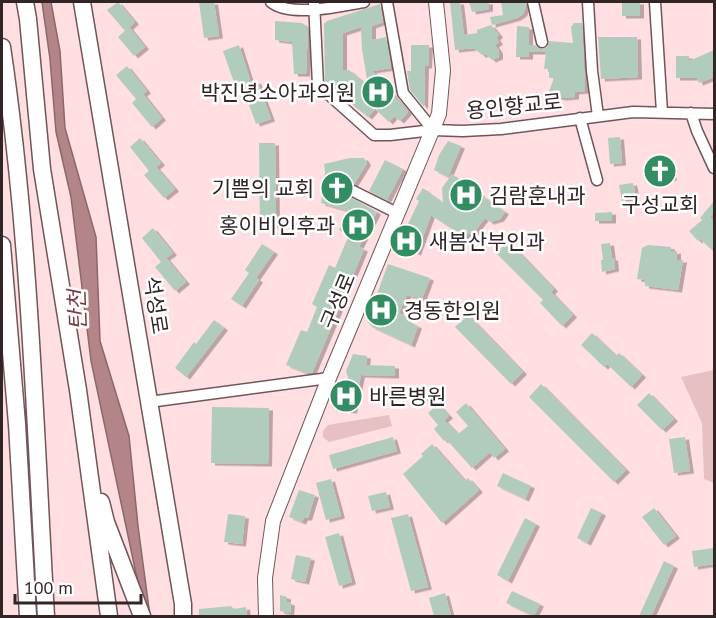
<svg xmlns="http://www.w3.org/2000/svg" width="716" height="618" font-family="'PT Sans','Noto Sans KR',sans-serif">
	<style>
		.green { fill: #e6c0c2 }
		.water { fill: #b38589; stroke: #8c686b; stroke-width: 1.5 }
		.building { fill: #b1ccbc; fill-rule: evenodd; filter: url(#shadow) }
		.lines { fill: none; stroke-linecap: round; stroke-linejoin: round }
		.minor-casing { stroke: #715659; stroke-width: 13 }
		.major-casing { stroke: #715659; stroke-width: 16 }
		.highway-casing { stroke: #715659; stroke-width: 19 }
		.minor { stroke: #fff; stroke-width: 10 }
		.major { stroke: #fff; stroke-width: 14 }
		.highway { stroke: #fff; stroke-width: 16 }
		.labels { text-anchor: middle; dominant-baseline: central; stroke-width: 5; stroke-linejoin: round; paint-order: stroke }
		.poi-label { font-size: 21px; fill: #312526; stroke: #fff; text-anchor: start }
		.street-label { font-size: 21px; fill: #312526; stroke: #fff }
		.water-label { font-size: 22px; font-style: italic; fill: #7a3b44; stroke: #fff }
	</style>
	<defs>
		<filter id="shadow"><feDropShadow dx="4" dy="2.5" stdDeviation="0" flood-color="#0004"/></filter>
	</defs>
	<rect width="100%" height="100%" fill="#ffdfe1"/>
	<path class="green" d="M 714,370 L 714,483 L 704,479 L 702,423 L 681,377 Z
		M 389,415 L 392,426 L 329,442 L 323,437 L 323,431 L 328,425 Z"/>
	<path class="water" d="M 42,2 L 51,2 L 60,51 L 65,128 L 96,237 L 100,341 L 129,436 L 138,526 L 150,616 L 145,616 L 91,361 L 71,197 L 56,132 L 50,59 Z"/>
	<path class="building" d="M 118,2 L 135,22 L 125,31 L 107,10 Z
		M 199,2 L 214,2 L 219,36 L 204,38 Z
		M 450,2 L 460,2 L 464,35 L 477,33 L 477,30 L 491,25 L 499,35 L 496,38 L 499,42 L 495,45 L 499,51 L 499,57 L 492,60 L 486,54 L 482,55 L 474,48 L 455,50 Z
		M 469,2 L 489,2 L 489,9 L 472,12 Z
		M 501,2 L 526,2 L 526,6 L 523,14 L 517,18 L 492,25 L 490,17 L 503,15 Z
		M 622,2 L 640,2 L 640,16 L 622,16 Z
		M 380,4 L 383,22 L 372,26 L 372,40 L 386,37 L 391,68 L 372,71 L 392,89 L 390,91 L 408,112 L 400,121 L 394,116 L 389,122 L 375,109 L 368,117 L 350,103 L 351,101 L 325,81 L 324,24 L 327,21 ZM 361,27 L 362,49 L 368,86 L 349,70 L 343,71 L 343,33 Z
		M 275,21 L 302,23 L 308,27 L 306,74 L 294,74 L 292,42 L 275,40 Z
		M 574,23 L 582,23 L 585,91 L 575,92 L 575,97 L 562,98 L 548,94 L 554,78 L 549,78 L 549,69 L 544,69 L 546,52 L 529,52 L 529,57 L 516,57 L 517,26 L 529,27 L 529,45 L 535,45 L 539,49 L 543,49 L 547,47 L 549,41 L 573,43 L 571,27 Z
		M 129,27 L 145,47 L 134,56 L 118,37 Z
		M 598,37 L 637,37 L 638,77 L 601,79 Z
		M 239,45 L 251,83 L 257,81 L 271,119 L 256,124 L 242,86 L 236,88 L 223,51 Z
		M 411,45 L 429,45 L 428,66 L 425,66 L 424,107 L 410,90 L 407,71 L 411,71 Z
		M 714,50 L 714,77 L 699,83 L 697,78 L 676,78 L 676,56 L 689,56 L 689,61 Z
		M 127,66 L 147,91 L 143,94 L 162,118 L 152,127 L 132,103 L 136,99 L 116,75 Z
		M 620,137 L 622,163 L 610,164 L 608,138 Z
		M 140,138 L 161,163 L 156,167 L 175,189 L 164,198 L 144,175 L 149,171 L 130,147 Z
		M 448,141 L 461,146 L 448,177 L 434,170 L 439,155 Z
		M 259,143 L 275,143 L 276,225 L 260,226 Z
		M 350,158 L 364,158 L 367,163 L 354,184 L 347,187 L 346,195 L 377,212 L 359,247 L 364,249 L 312,373 L 307,373 L 286,365 L 301,330 L 307,332 L 317,307 L 312,304 L 329,265 L 335,268 L 349,235 L 339,230 L 349,211 L 321,203 L 325,172 L 324,164 Z
		M 385,160 L 403,169 L 387,200 L 369,191 Z
		M 665,161 L 667,163 L 670,163 L 673,178 L 651,183 L 646,165 Z
		M 452,174 L 505,212 L 500,219 L 490,222 L 485,218 L 472,235 L 468,233 L 464,237 L 431,215 L 417,253 L 398,245 L 419,201 L 416,199 L 423,188 L 443,203 L 442,188 Z
		M 633,183 L 636,197 L 622,201 L 619,185 Z
		M 714,201 L 714,213 L 710,217 L 714,222 L 714,252 L 700,239 L 698,241 L 689,231 L 702,220 L 700,218 Z
		M 612,212 L 612,221 L 595,221 L 595,213 Z
		M 153,228 L 173,253 L 166,258 L 186,282 L 175,291 L 155,267 L 161,262 L 142,238 Z
		M 508,241 L 554,289 L 551,292 L 573,315 L 562,326 L 540,303 L 543,300 L 496,253 Z
		M 610,243 L 612,258 L 614,258 L 615,269 L 602,272 L 601,260 L 603,260 L 601,244 Z
		M 262,244 L 274,252 L 256,278 L 259,280 L 242,306 L 231,299 L 249,273 L 245,270 Z
		M 648,245 L 671,247 L 671,252 L 677,251 L 677,260 L 683,260 L 678,290 L 645,286 L 645,280 L 637,279 L 642,248 Z
		M 388,264 L 430,278 L 422,299 L 407,295 L 399,313 L 409,318 L 407,321 L 418,326 L 411,345 L 372,327 L 367,321 Z
		M 468,315 L 523,372 L 511,384 L 455,327 Z
		M 214,320 L 224,328 L 186,377 L 175,368 L 194,342 L 196,344 Z
		M 592,333 L 616,356 L 619,353 L 642,375 L 631,387 L 607,364 L 604,367 L 581,345 Z
		M 353,354 L 367,356 L 366,365 L 395,366 L 395,376 L 361,375 L 353,411 L 332,408 L 342,382 L 350,384 L 346,371 Z
		M 541,384 L 626,470 L 614,482 L 529,397 Z
		M 433,387 L 443,399 L 433,408 L 423,396 Z
		M 649,393 L 674,419 L 662,430 L 637,405 Z
		M 466,403 L 505,449 L 494,458 L 490,452 L 472,468 L 446,439 L 444,441 L 434,429 L 438,425 L 428,413 L 438,404 L 449,416 L 444,420 L 458,434 L 468,426 L 456,412 Z
		M 212,407 L 269,408 L 268,464 L 211,463 Z
		M 393,437 L 397,451 L 333,469 L 329,455 Z
		M 685,437 L 690,471 L 674,473 L 669,439 Z
		M 432,444 L 465,481 L 468,478 L 479,490 L 442,523 L 403,474 L 423,456 L 421,454 Z
		M 503,473 L 531,486 L 525,499 L 497,486 Z
		M 331,479 L 341,516 L 326,520 L 316,483 Z
		M 299,490 L 315,495 L 308,518 L 304,518 L 302,522 L 289,517 Z
		M 386,492 L 390,507 L 372,511 L 368,496 Z
		M 591,508 L 602,513 L 587,543 L 577,538 Z
		M 654,508 L 676,536 L 664,545 L 642,517 Z
		M 228,514 L 245,516 L 242,544 L 224,542 Z
		M 408,514 L 428,587 L 411,591 L 391,518 Z
		M 525,518 L 536,524 L 508,581 L 497,575 Z
		M 339,533 L 352,582 L 339,586 L 325,537 Z
		M 714,548 L 714,564 L 694,567 L 692,551 Z
		M 296,555 L 311,558 L 305,582 L 291,579 Z
		M 664,561 L 674,566 L 651,616 L 639,616 Z
		M 512,591 L 540,604 L 534,616 L 506,603 Z
		M 445,593 L 451,616 L 434,616 L 429,598 Z
		M 280,595 L 287,597 L 287,602 L 291,603 L 290,613 L 280,611 Z
		M 231,606 L 234,609 L 246,607 L 247,616 L 199,616 L 199,609 Z"/>
	<g class="lines">
		<g class="minor-casing">
			<path id="minor" d="M 271,2 C 290,18 341,6 364,2
				M 314,2 L 318,85 L 374,135 L 390,135 L 433,130 L 463,131 L 501,129 L 633,112 L 714,114
				M 387,2 L 403,93 L 433,130
				M 533,2 L 542,42
				M 588,2 L 592,71 L 598,116
				M 655,2 L 662,112
				M 691,113 L 697,131 L 714,168
				M 580,118 L 597,180
				M 353,191 L 397,213
				M 149,402 L 329,378"/>
		</g>
		<g class="major-casing">
			<path id="major" d="M 266,616 L 265,578 L 273,521 L 329,378 L 439,114 L 443,70 L 436,2"/>
		</g>
		<g class="highway-casing">
			<path id="highway" d="M 25,2 L 28,19 L 42,169 L 78,390 L 109,616
				M 82,2 L 183,604 L 183,616
				M 2,47 C 30,235 35,427 46,616
				M 2,245 L 17,424 L 28,616
				M 101,502 L 106,522 L 142,616"/>
		</g>
		<use href="#minor" class="minor"/>
		<use href="#major" class="major"/>
		<use href="#highway" class="highway"/>
	</g>
	<defs>
		<g id="hospital-disc" transform="scale(1.725)"><circle r="9.5" fill="#338d63" stroke="#fff"/><path d="M-5-5h3v3.5h4V-5h3V5h-3V1.5h-4V5h-3Z" fill="#fff"/></g>
		<g id="church-disc" transform="scale(1.725)"><circle r="9.5" fill="#338d63" stroke="#fff"/><path d="M-1.2-6h2.4v3.5h3.3v2.4h-3.3V6h-2.4V-.1h-3.3v-2.4h3.3Z" fill="#fff"/></g>
	</defs>
	<g fill-rule="evenodd">
		<use href="#hospital-disc" x="378" y="92"/>
		<use href="#church-disc" x="660" y="171"/>
		<use href="#church-disc" x="337" y="188"/>
		<use href="#hospital-disc" x="466" y="195"/>
		<use href="#hospital-disc" x="358" y="225"/>
		<use href="#hospital-disc" x="406" y="241"/>
		<use href="#hospital-disc" x="381" y="310"/>
		<use href="#hospital-disc" x="346" y="396"/>
	</g>
	<g class="labels">
		<g class="poi-label">
			<text x="355" y="92" text-anchor="end">박진녕소아과의원</text>
			<text x="314" y="188" text-anchor="end">기쁨의 교회</text>
			<text x="489" y="195">김람훈내과</text>
			<text x="660" y="204" text-anchor="middle">구성교회</text>
			<text x="335" y="225" text-anchor="end">홍이비인후과</text>
			<text x="429" y="241">새봄산부인과</text>
			<text x="404" y="310">경동한의원</text>
			<text x="369" y="396">바른병원</text>
		</g>
		<g class="street-label">
			<text transform="translate(514 106) rotate(-6)">용인향교로</text>
			<text transform="translate(338 301) rotate(-68)">구성로</text>
			<text transform="translate(156 305) rotate(81)">석성로</text>
		</g>
		<g class="water-label">
			<text transform="translate(77 310) rotate(-92)">탄천</text>
		</g>
	</g>
	<rect width="716" height="618" fill="none" stroke="#312526" stroke-width="6"/>
	<path d="M15 594v9h126v-9" fill="none" stroke="#312526" stroke-width="3"/>
	<text x="24" y="594" font-size="18" fill="#312526" stroke="#ffffff" stroke-width="4.5" paint-order="stroke">100 m</text>
</svg>
